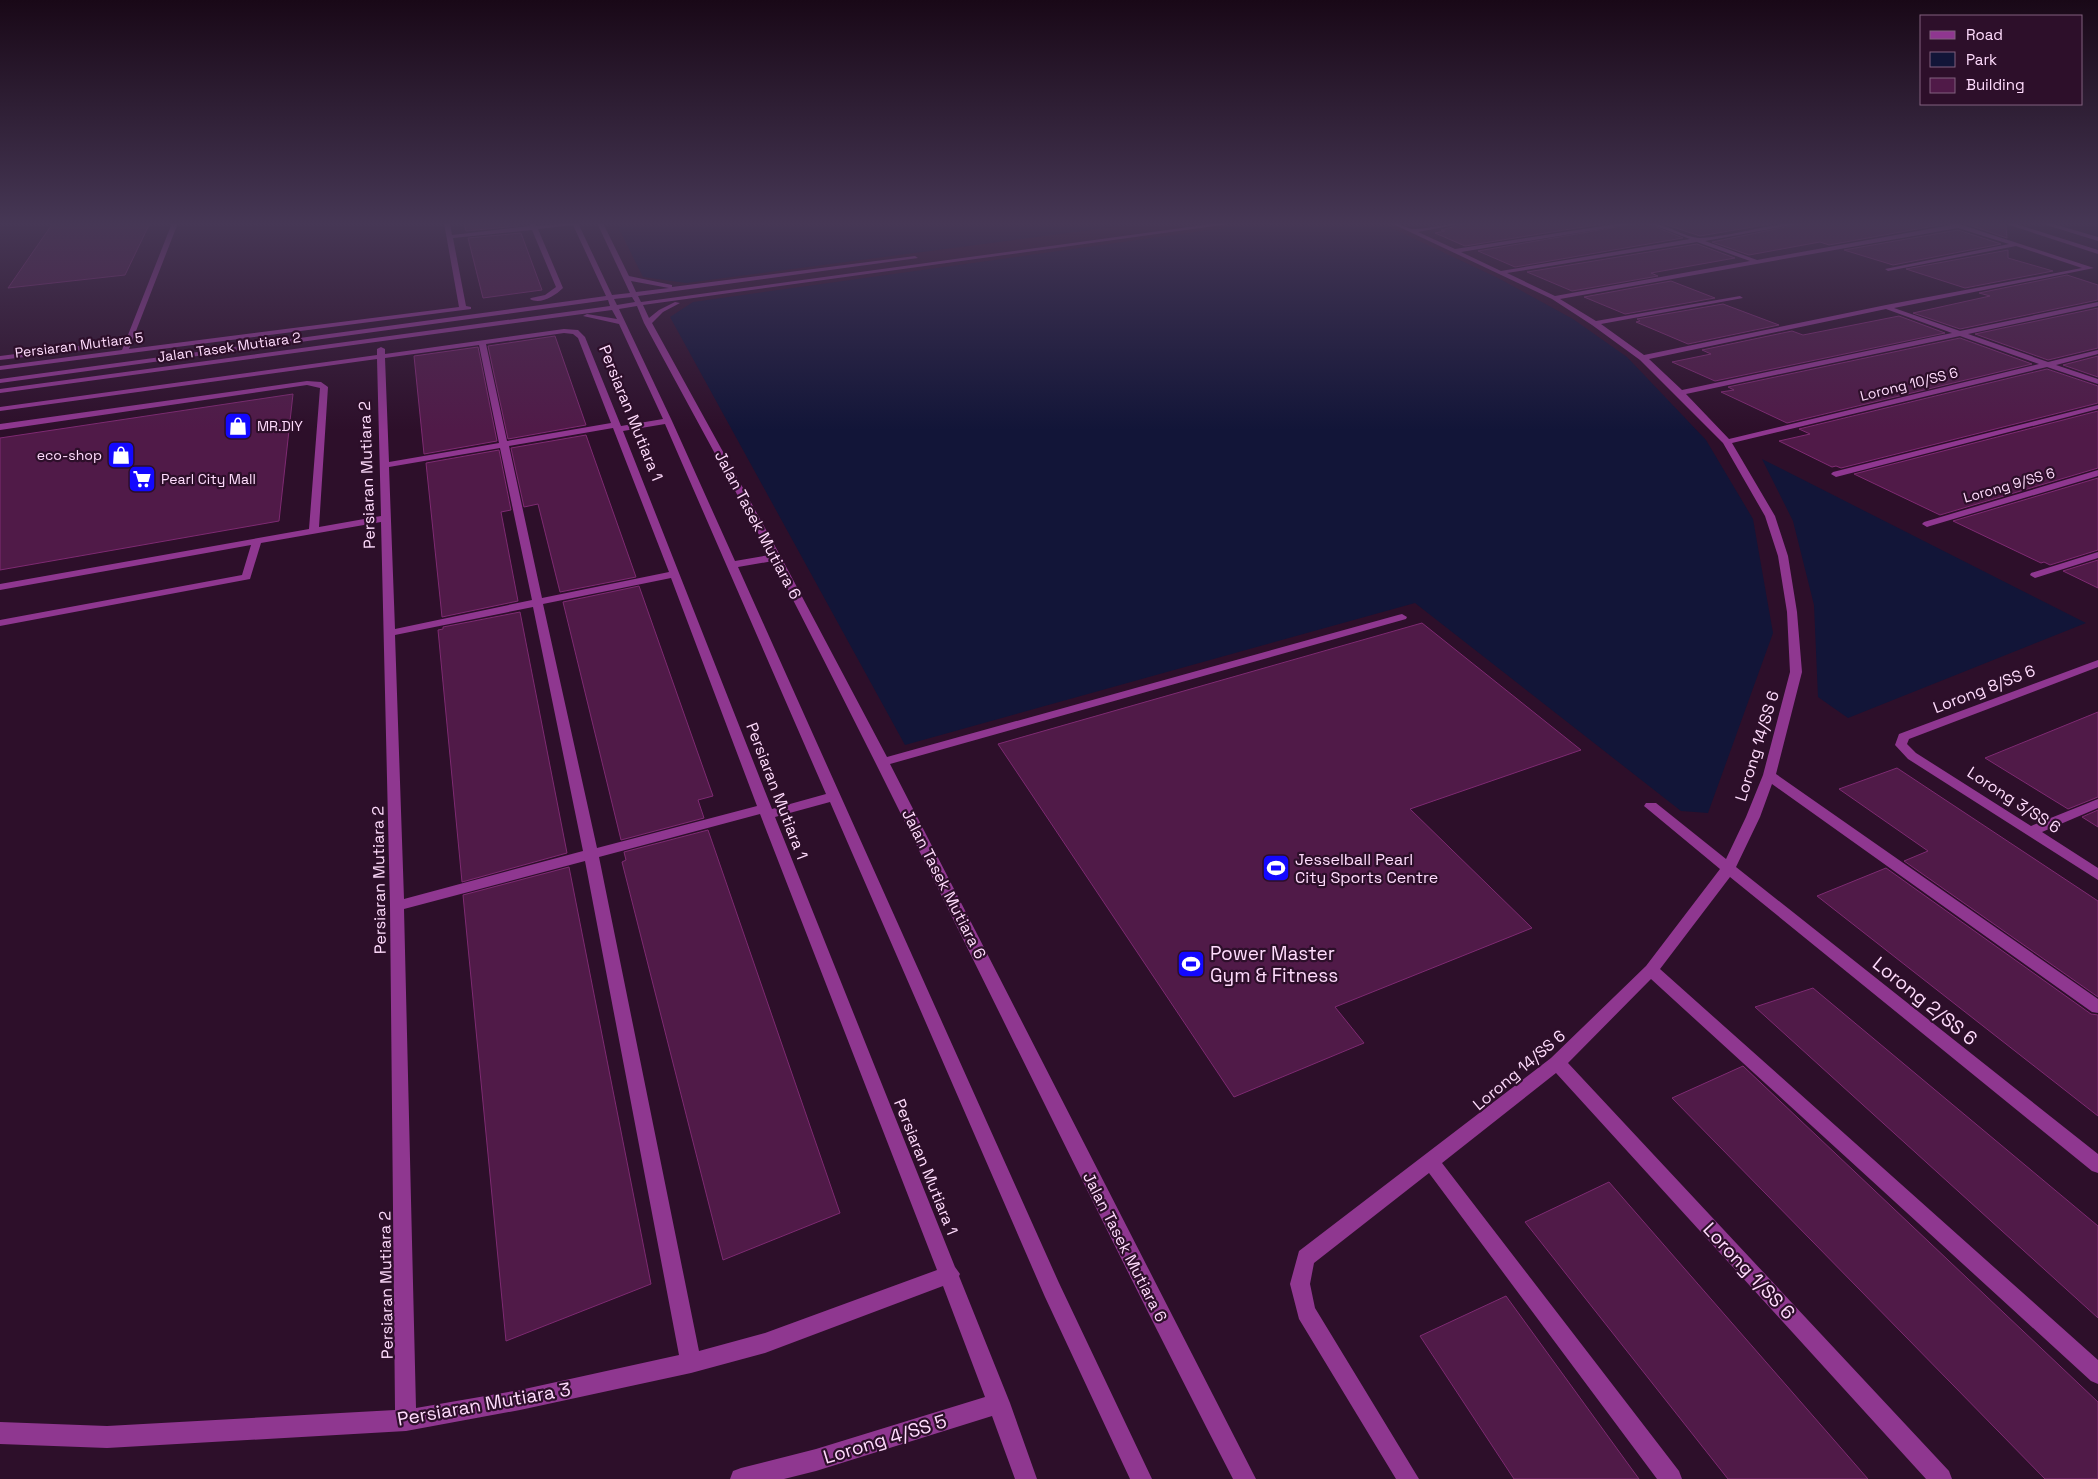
<svg xmlns="http://www.w3.org/2000/svg" width="2098" height="1479" font-family="'Space Grotesk',sans-serif">
	<style>
		.green { fill: #121538 }
		.building { fill: #501a48; stroke: #7e2a72 }
		.lines { fill: none; stroke-linecap: round; stroke-linejoin: round }
		.minor { fill: #8f3790; fill-rule: evenodd }
		.labels { text-anchor: middle; dominant-baseline: central; stroke-width: 4.5; stroke-linejoin: round; paint-order: stroke }
		.far-street-label { font-size: 14px; fill: #ffdcfd; stroke: #2d0f2a }
		.far-poi-label { font-size: 14px; fill: #ffdcfd; stroke: #2d0f2a; text-anchor: start }
		.street-label { font-size: 16px; fill: #ffdcfd; stroke: #2d0f2a }
		.poi-label { font-size: 16px; fill: #ffdcfd; stroke: #2d0f2a; text-anchor: start }
		.near-poi-label { font-size: 19px; fill: #ffdcfd; stroke: #2d0f2a; text-anchor: start }
		.near-street-label { font-size: 19px; fill: #ffdcfd; stroke: #2d0f2a }
	</style>
	<rect width="100%" height="100%" fill="#2d0f2a"/>
	<path class="green" d="M 616,223 L 1143,223 L 686,283 L 643,277 Z
		M 1259,223 L 1381,223 L 1498,278 L 1573,319 L 1627,357 L 1706,440 L 1753,519 L 1773,633 L 1708,813 L 1681,811 L 1415,603 L 905,745 L 670,317 L 693,302 Z
		M 1762,459 L 2086,623 L 1848,718 L 1818,697 L 1814,605 L 1793,521 Z"/>
	<path class="building" d="M 53,223 L 150,223 L 125,275 L 8,288 Z
		M 464,223 L 517,223 L 518,226 L 466,231 Z
		M 1467,223 L 1608,223 L 1465,246 L 1435,233 L 1445,231 L 1441,230 Z
		M 1640,223 L 1646,223 L 1683,238 L 1515,267 L 1478,251 Z
		M 1661,223 L 1776,223 L 1700,236 Z
		M 1805,223 L 1944,223 L 1945,224 L 1829,245 L 1820,242 L 1749,255 L 1712,242 Z
		M 1963,223 L 2001,223 L 2006,226 L 2007,238 Z
		M 1958,230 L 2001,244 L 1893,265 L 1844,250 Z
		M 521,233 L 542,290 L 483,298 L 468,238 Z
		M 1697,244 L 1735,258 L 1651,273 L 1658,276 L 1572,291 L 1527,272 Z
		M 2008,250 L 2008,258 L 2053,271 L 1965,288 L 1906,269 Z
		M 2067,275 L 2098,285 L 2098,300 L 1960,329 L 1913,313 L 1990,296 L 1979,293 Z
		M 1671,281 L 1715,298 L 1625,314 L 1584,297 Z
		M 1723,304 L 1779,325 L 1688,344 L 1636,322 L 1640,321 L 1637,319 Z
		M 2098,308 L 2098,348 L 2048,360 L 1975,334 Z
		M 1899,316 L 1945,333 L 1715,381 L 1672,362 L 1711,354 L 1702,350 L 1792,331 L 1803,335 Z
		M 555,336 L 586,425 L 508,439 L 488,346 Z
		M 1960,338 L 2032,364 L 1787,423 L 1721,392 L 1734,390 L 1728,387 Z
		M 478,347 L 497,441 L 424,454 L 414,356 Z
		M 2098,356 L 2098,377 L 2063,365 Z
		M 2047,369 L 2098,386 L 2098,403 L 1841,468 L 1836,466 L 1832,467 L 1779,441 L 1810,434 L 1799,429 Z
		M 293,394 L 279,521 L 0,570 L 0,438 Z
		M 2098,411 L 2098,468 L 1940,515 L 1854,474 Z
		M 586,435 L 636,577 L 560,592 L 538,504 L 524,507 L 511,448 Z
		M 499,450 L 511,510 L 501,512 L 518,601 L 442,617 L 426,463 Z
		M 2098,478 L 2098,550 L 2050,565 L 2044,562 L 2041,563 L 1953,521 Z
		M 2098,560 L 2098,588 L 2063,571 Z
		M 639,586 L 713,796 L 698,800 L 704,818 L 621,840 L 563,602 Z
		M 520,612 L 567,853 L 462,882 L 438,630 L 443,629 L 443,627 Z
		M 1422,623 L 1581,750 L 1410,809 L 1532,928 L 1335,1007 L 1364,1043 L 1234,1097 L 998,744 Z
		M 2098,712 L 2098,797 L 2068,809 L 1985,758 Z
		M 1897,768 L 2098,901 L 2098,997 L 1904,861 L 1928,851 L 1839,789 Z
		M 2098,810 L 2098,827 L 2082,817 Z
		M 708,830 L 840,1213 L 723,1260 L 622,862 L 626,860 L 624,852 Z
		M 569,867 L 651,1284 L 506,1341 L 463,895 Z
		M 1886,868 L 2091,1014 L 2098,1015 L 2098,1116 L 1817,896 Z
		M 1813,988 L 2098,1226 L 2098,1318 L 1755,1007 Z
		M 1743,1066 L 2098,1402 L 2098,1479 L 2045,1479 L 1672,1098 Z
		M 1609,1182 L 1868,1479 L 1728,1479 L 1525,1222 Z
		M 1506,1296 L 1639,1479 L 1514,1479 L 1420,1336 Z"/>
	<g class="lines">
		<path class="minor" d="M 172,223 L 178,223 L 129,349 L 459,307 L 444,223 L 450,223 L 452,235 L 530,226 L 529,223 L 535,223 L 536,226 L 578,223 L 612,295 L 630,293 L 597,223 L 603,223 L 629,276 L 672,285 L 672,287 L 915,256 L 918,258 L 638,296 L 641,302 L 1218,223 L 1236,223 L 643,305 L 649,318 L 659,310 L 675,302 L 680,303 L 663,312 L 652,323 L 781,557 L 887,757 L 1398,615 L 1402,614 L 1407,617 L 1406,619 L 890,764 L 1256,1479 L 1233,1479 C 1076,1175 930,865 773,561 L 738,567 L 1059,1283 L 1152,1479 L 1130,1479 L 1045,1297 L 830,802 L 775,817 L 955,1267 L 960,1274 L 959,1276 L 1010,1403 L 1037,1479 L 1015,1479 L 992,1416 L 816,1471 L 784,1479 L 730,1479 L 733,1471 L 741,1468 L 816,1449 L 985,1397 L 943,1286 L 765,1353 L 691,1373 L 520,1410 L 406,1431 L 107,1448 L 0,1444 L 0,1422 L 107,1426 L 395,1410 L 390,906 L 381,522 L 261,543 L 250,579 L 0,626 L 0,620 L 242,575 L 251,545 L 0,590 L 0,584 L 309,529 L 320,388 L 307,385 L 0,430 L 0,424 L 307,381 L 321,382 L 328,387 L 319,527 L 381,516 L 377,359 L 0,411 L 0,407 L 377,355 L 377,349 L 381,347 L 385,349 L 385,354 L 564,329 L 578,330 L 585,337 L 621,426 L 663,419 L 619,324 L 583,316 L 587,314 L 617,319 L 612,310 L 0,393 L 0,389 L 610,306 L 608,300 L 0,383 L 0,379 L 606,296 L 573,225 L 538,229 L 563,288 C 555,296 540,305 530,299 L 531,298 L 545,295 L 556,287 L 532,230 L 453,238 L 466,306 L 471,307 L 471,309 L 0,370 L 0,366 L 122,350 L 124,345 L 0,360 L 0,356 L 126,340 ZM 631,281 L 669,288 L 636,292 ZM 632,297 L 635,302 L 617,305 L 614,299 ZM 637,306 L 644,323 L 770,555 L 735,561 L 672,421 L 619,309 ZM 564,333 L 573,334 L 578,338 L 611,423 L 507,441 L 486,344 ZM 479,345 L 499,443 L 389,462 L 385,358 ZM 665,424 L 826,794 L 772,809 L 623,431 ZM 613,428 L 669,572 L 542,598 L 509,446 ZM 500,448 L 532,600 L 395,629 L 389,467 ZM 671,578 L 757,806 L 597,848 L 543,604 ZM 533,607 L 583,851 L 404,899 L 395,635 ZM 760,814 L 937,1270 L 765,1333 L 699,1351 L 599,857 ZM 585,861 L 679,1355 L 520,1390 L 416,1408 L 404,909 Z
			M 1391,223 C 1400,223 1406,229 1414,229 C 1431,229 1447,223 1465,223 L 1418,232 L 1455,249 L 1622,223 L 1638,223 L 1461,252 L 1501,271 L 1690,239 L 1648,223 C 1666,223 1685,238 1700,238 C 1734,236 1768,223 1803,223 L 1705,241 L 1757,260 L 1951,225 L 1946,223 L 1956,223 L 2094,268 L 1894,308 L 1960,331 L 2098,302 L 2098,306 L 1968,334 L 2048,362 L 2098,350 L 2098,354 L 2056,365 L 2098,379 L 2098,384 L 2047,367 L 1732,443 L 1775,516 L 1788,556 L 1797,612 L 1802,672 L 1776,774 L 2098,999 L 2098,1013 L 2092,1012 L 1772,784 L 1760,817 L 1736,867 L 2098,1154 L 2098,1173 L 2092,1171 L 1730,877 L 1660,969 L 2098,1360 L 2098,1384 L 2091,1381 L 1651,979 L 1568,1063 L 1949,1471 L 1952,1479 L 1926,1479 L 1556,1073 L 1442,1163 L 1679,1471 L 1682,1479 L 1657,1479 L 1429,1173 L 1314,1263 L 1310,1284 L 1315,1308 L 1419,1479 L 1396,1479 L 1299,1319 L 1290,1284 L 1299,1251 L 1551,1058 L 1646,966 L 1720,869 L 1644,806 L 1646,803 L 1656,803 L 1726,859 L 1746,817 L 1763,775 L 1790,672 L 1787,612 L 1778,556 L 1765,516 L 1723,443 L 1640,360 L 1592,325 L 1552,299 ZM 1958,228 L 2009,244 L 1885,269 L 1888,271 L 2016,246 L 2082,268 L 1886,305 L 1644,355 L 1601,324 L 1743,298 L 1740,296 L 1596,321 L 1560,299 ZM 1697,242 L 1750,261 L 1555,296 L 1507,273 ZM 1886,309 L 1952,333 L 1682,390 L 1649,359 ZM 1960,336 L 2039,364 L 1729,439 L 1686,394 Z
			M 2003,223 L 2013,223 L 2098,250 L 2098,254 Z
			M 2040,223 L 2050,223 L 2098,237 L 2098,241 Z
			M 2098,405 L 2098,409 L 1836,477 L 1831,474 L 1833,472 Z
			M 2098,470 L 2098,476 L 1930,526 L 1927,527 L 1922,524 L 1924,522 Z
			M 2098,552 L 2098,558 L 2035,578 L 2030,575 L 2031,573 Z
			M 2098,660 L 2098,667 L 1909,739 L 1907,744 L 1916,753 L 2031,826 L 2098,799 L 2098,808 L 2042,832 L 2098,868 L 2098,880 L 1908,759 L 1895,745 L 1899,734 Z"/>
	</g>
	<linearGradient id="sky" x2="0" y2="1"><stop stop-color="#190817"/><stop offset="0.52" stop-color="#463755"/><stop offset="1" stop-color="#463755" stop-opacity="0"/></linearGradient>
	<rect width="2098" height="430" fill="url(#sky)"/>
	<defs>
		<g id="shop-square" transform="scale(1.4375)"><rect x="-9" y="-9" width="18" height="18" rx="4" fill="#1308ff" stroke="#2d0f2a"/><path d="M-5-2.5h2.3a2.7 3.5 0 0 1 5.4 0H5L5.5 6h-11ZM-1.5-2.5h3a1.5 2.3 0 0 0-3 0Z" fill="#fff"/></g>
		<g id="supermarket-square" transform="scale(1.4375)"><rect x="-9" y="-9" width="18" height="18" rx="4" fill="#1308ff" stroke="#2d0f2a"/><path d="M-6-5.5h2.5l.6 2H6L4.5 2H-2.5L-4.4-4H-6ZM-1.5 3.2a1.3 1.3 0 1 0 .1 0ZM3 3.2a1.3 1.3 0 1 0 .1 0Z" fill="#fff"/></g>
		<g id="stadium-square" transform="scale(1.4375)"><rect x="-9" y="-9" width="18" height="18" rx="4" fill="#1308ff" stroke="#2d0f2a"/><path d="M0-5a6.5 5 0 1 0 0 10a6.5 5 0 1 0 0-10ZM-3.5-1.8h7v3.6h-7Z" fill="#fff"/></g>
	</defs>
	<g fill-rule="evenodd">
		<use href="#shop-square" x="238" y="426"/>
		<use href="#shop-square" x="121" y="455"/>
		<use href="#supermarket-square" x="142" y="479"/>
		<use href="#stadium-square" x="1276" y="868"/>
		<use href="#stadium-square" x="1191" y="964"/>
	</g>
	<g class="labels">
		<g class="far-street-label">
			<text transform="translate(79 345) rotate(-7)">Persiaran Mutiara 5</text>
			<text transform="translate(229 347) rotate(-8)">Jalan Tasek Mutiara 2</text>
			<text transform="translate(1909 384) rotate(-14)">Lorong 10/SS 6</text>
			<text transform="translate(2009 485) rotate(-16)">Lorong 9/SS 6</text>
		</g>
		<g class="far-poi-label">
			<text x="257" y="426">MR.DIY</text>
			<text x="102" y="455" text-anchor="end">eco-shop</text>
			<text x="161" y="479">Pearl City Mall</text>
		</g>
		<g class="street-label">
			<text transform="translate(631 413) rotate(68)">Persiaran Mutiara 1</text>
			<text transform="translate(367 475) rotate(-92)">Persiaran Mutiara 2</text>
			<text transform="translate(758 525) rotate(62)">Jalan Tasek Mutiara 6</text>
			<text transform="translate(1984 689) rotate(-21)">Lorong 8/SS 6</text>
			<text transform="translate(1757 746) rotate(-73)">Lorong 14/SS 6</text>
			<text transform="translate(777 791) rotate(69)">Persiaran Mutiara 1</text>
			<text transform="translate(2014 800) rotate(33)">Lorong 3/SS 6</text>
			<text transform="translate(379 880) rotate(-91)">Persiaran Mutiara 2</text>
			<text transform="translate(944 884) rotate(63)">Jalan Tasek Mutiara 6</text>
			<text transform="translate(1519 1070) rotate(-40)">Lorong 14/SS 6</text>
			<text transform="translate(926 1167) rotate(68)">Persiaran Mutiara 1</text>
			<text transform="translate(1125 1247) rotate(63)">Jalan Tasek Mutiara 6</text>
			<text transform="translate(386 1285) rotate(-91)">Persiaran Mutiara 2</text>
		</g>
		<g class="poi-label">
			<text x="1295" y="859">Jesselball Pearl<tspan x="1295" dy="18">City Sports Centre</tspan></text>
		</g>
		<g class="near-poi-label">
			<text x="1210" y="953">Power Master<tspan x="1210" dy="22">Gym &amp; Fitness</tspan></text>
		</g>
		<g class="near-street-label">
			<text transform="translate(1925 1001) rotate(39)">Lorong 2/SS 6</text>
			<text transform="translate(1749 1271) rotate(47)">Lorong 1/SS 6</text>
			<text transform="translate(484 1404) rotate(-10)">Persiaran Mutiara 3</text>
			<text transform="translate(885 1439) rotate(-17)">Lorong 4/SS 5</text>
		</g>
	</g>
	<rect x="1920" y="15" width="162" height="90" fill="#2d0f2a" stroke="#81617e"/>
	<rect x="1930" y="31" width="25" height="8" fill="#8f3790" stroke="#81617e"/>
	<text x="1966" y="40" font-size="15" fill="#ffdcfd">Road</text>
	<rect x="1930" y="52" width="25" height="15" fill="#121538" stroke="#81617e"/>
	<text x="1966" y="65" font-size="15" fill="#ffdcfd">Park</text>
	<rect x="1930" y="78" width="25" height="15" fill="#501a48" stroke="#81617e"/>
	<text x="1966" y="90" font-size="15" fill="#ffdcfd">Building</text>
</svg>
